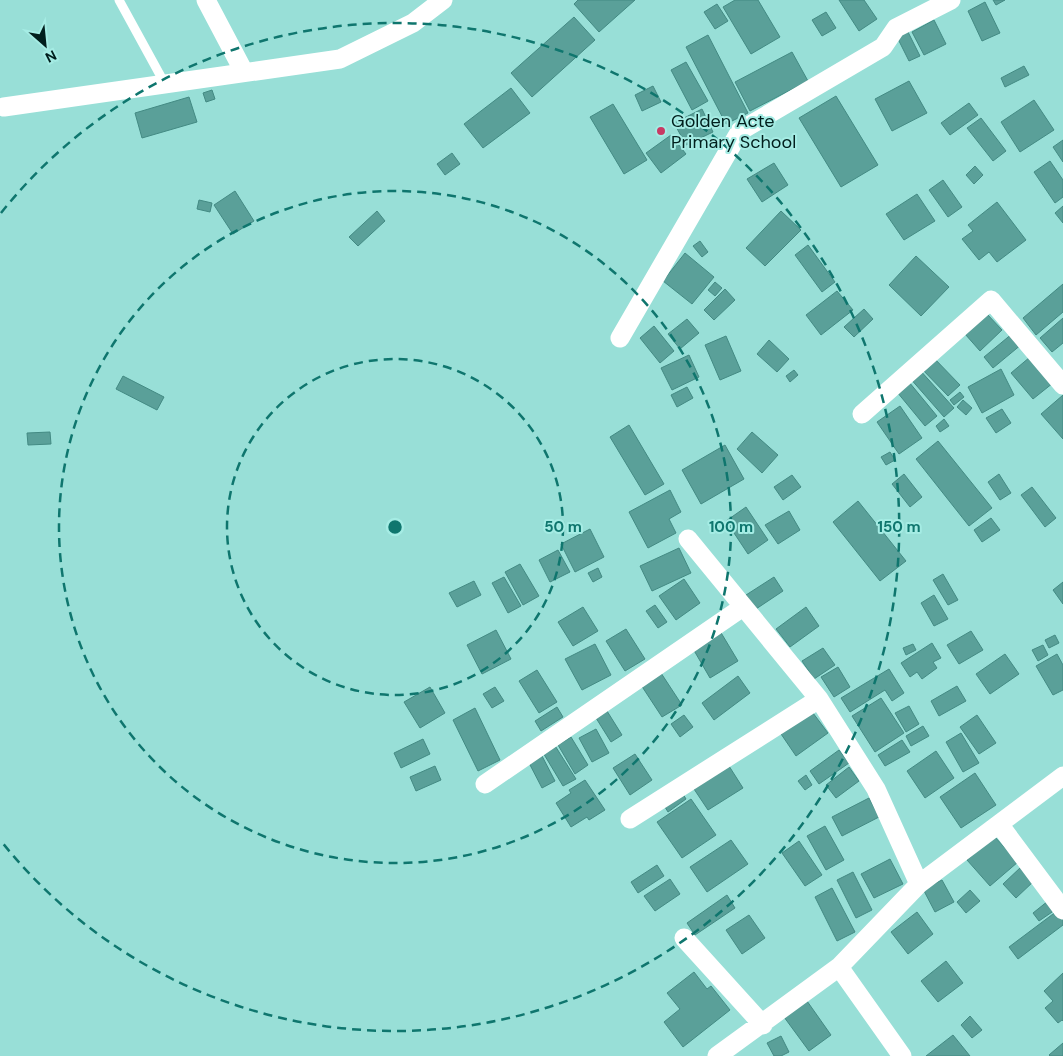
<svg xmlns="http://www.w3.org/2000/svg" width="1063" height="1056" font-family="'DM Sans',sans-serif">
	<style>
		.building { fill: #5aa099; stroke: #438a83 }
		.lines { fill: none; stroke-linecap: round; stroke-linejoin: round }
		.lane { stroke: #fff; stroke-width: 9 }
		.street { stroke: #fff; stroke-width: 19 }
		.ring { fill: none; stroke: #0f766e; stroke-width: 2.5; stroke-dasharray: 9 6 }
		.poi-dot { fill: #c83a64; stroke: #a5ece4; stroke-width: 2 }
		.labels { text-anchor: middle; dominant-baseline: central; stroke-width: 4; stroke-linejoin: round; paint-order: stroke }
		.poi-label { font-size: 18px; fill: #011f1d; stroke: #a5ece4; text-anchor: start }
		.centre { fill: #0f766e; stroke: #a5ece4; stroke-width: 2.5 }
		.ring-label { font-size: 15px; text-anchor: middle; font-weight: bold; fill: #0f766e; stroke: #a5ece4; stroke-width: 4; stroke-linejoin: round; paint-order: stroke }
	</style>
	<rect width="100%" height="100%" fill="#98dfd7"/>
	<path class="building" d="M 578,0 L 635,0 L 599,32 L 574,4 Z
		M 735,0 L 758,0 L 780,37 L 751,54 L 723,7 Z
		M 839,0 L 864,0 L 877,19 L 859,31 Z
		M 993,0 L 1005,0 L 996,5 Z
		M 985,2 L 1000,33 L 982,41 L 968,11 Z
		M 717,4 L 728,21 L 715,29 L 704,12 Z
		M 826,12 L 836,28 L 822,36 L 812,20 Z
		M 574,17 L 595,40 L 532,97 L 511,73 Z
		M 934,20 L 946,44 L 924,55 L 912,32 Z
		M 908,32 L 920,56 L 909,61 L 897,37 Z
		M 708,35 L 748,113 L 726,124 L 686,47 Z
		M 792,52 L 808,81 L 750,111 L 735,82 Z
		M 686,62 L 708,101 L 692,110 L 671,70 Z
		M 1024,66 L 1029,75 L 1005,87 L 1001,78 Z
		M 909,81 L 927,113 L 892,131 L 875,99 Z
		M 653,86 L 661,102 L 642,111 L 635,95 Z
		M 511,88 L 530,113 L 483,148 L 464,124 Z
		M 212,90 L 215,99 L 206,102 L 203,93 Z
		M 836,96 L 878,165 L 841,187 L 799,118 Z
		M 189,97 L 197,122 L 142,138 L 135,113 Z
		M 1034,100 L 1054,130 L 1020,152 L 1001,122 Z
		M 969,103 L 978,115 L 950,135 L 941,123 Z
		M 613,104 L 647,160 L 624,174 L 590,117 Z
		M 702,109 L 713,132 L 686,145 L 674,123 Z
		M 981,118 L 1006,151 L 993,161 L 967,128 Z
		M 671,135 L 686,154 L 661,173 L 646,153 Z
		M 1063,140 L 1063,162 L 1053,147 Z
		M 452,153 L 460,164 L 445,175 L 437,164 Z
		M 1050,161 L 1063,180 L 1063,197 L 1055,203 L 1034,172 Z
		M 774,163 L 788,185 L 762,202 L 747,179 Z
		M 975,166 L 983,175 L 974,184 L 966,175 Z
		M 943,180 L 962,207 L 948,217 L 929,190 Z
		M 235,191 L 254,221 L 233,234 L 214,205 Z
		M 917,194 L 935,221 L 904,240 L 886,214 Z
		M 199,200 L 212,203 L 210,212 L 197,209 Z
		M 997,202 L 1026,240 L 997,262 L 989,252 L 979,260 L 962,239 L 973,231 L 968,225 Z
		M 1063,206 L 1063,223 L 1055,213 Z
		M 377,211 L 385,221 L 358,246 L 349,237 Z
		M 781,211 L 801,230 L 765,266 L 746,248 Z
		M 700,241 L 708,252 L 702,257 L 693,246 Z
		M 808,245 L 835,282 L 822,292 L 795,255 Z
		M 685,253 L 714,277 L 692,304 L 663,281 Z
		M 916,256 L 949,287 L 921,316 L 889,285 Z
		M 715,282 L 722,288 L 715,296 L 708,290 Z
		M 1063,284 L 1063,312 L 1036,335 L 1023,318 Z
		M 725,289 L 735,300 L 714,320 L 704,310 Z
		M 837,291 L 853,310 L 821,335 L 806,315 Z
		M 864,309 L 873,319 L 854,337 L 844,327 Z
		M 987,314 L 1002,330 L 980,351 L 965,334 Z
		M 1063,318 L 1063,343 L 1052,352 L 1040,338 Z
		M 687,319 L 699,333 L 680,349 L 668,334 Z
		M 654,326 L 674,351 L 660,363 L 640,338 Z
		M 1013,333 L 1022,344 L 993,368 L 984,357 Z
		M 726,336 L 741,371 L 720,380 L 705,345 Z
		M 769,340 L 789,359 L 777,372 L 757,354 Z
		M 689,355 L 699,377 L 672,390 L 661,368 Z
		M 932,356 L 960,385 L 948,396 L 920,367 Z
		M 1030,357 L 1053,383 L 1033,399 L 1011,373 Z
		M 919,369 L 954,408 L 944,417 L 909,377 Z
		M 1001,369 L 1014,395 L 982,413 L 968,387 Z
		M 794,370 L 798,375 L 790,382 L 786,376 Z
		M 123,376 L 164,397 L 157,410 L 116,389 Z
		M 909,382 L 937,416 L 925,426 L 897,392 Z
		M 687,387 L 693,398 L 677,407 L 671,395 Z
		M 960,392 L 964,397 L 954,405 L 950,400 Z
		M 1063,395 L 1063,439 L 1041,414 Z
		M 963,400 L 972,408 L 966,415 L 957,407 Z
		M 900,406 L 922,438 L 899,454 L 877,422 Z
		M 1002,409 L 1011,423 L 996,433 L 986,418 Z
		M 944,419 L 949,426 L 940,432 L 936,426 Z
		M 629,425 L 664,484 L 645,495 L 610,437 Z
		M 50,432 L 51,444 L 28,445 L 27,433 Z
		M 752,432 L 778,455 L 762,473 L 737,449 Z
		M 938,441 L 992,508 L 969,526 L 916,459 Z
		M 725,445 L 744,479 L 701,504 L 682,470 Z
		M 890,452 L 895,460 L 886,465 L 881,457 Z
		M 904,474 L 922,497 L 910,507 L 892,484 Z
		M 999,474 L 1011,493 L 1000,500 L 988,482 Z
		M 792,475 L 801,487 L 783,500 L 774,487 Z
		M 1032,487 L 1056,518 L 1045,527 L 1021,495 Z
		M 670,490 L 681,512 L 669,519 L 676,533 L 648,548 L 629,512 Z
		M 858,501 L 906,561 L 880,581 L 833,522 Z
		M 746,507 L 768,540 L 748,554 L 726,521 Z
		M 789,511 L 800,530 L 778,544 L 765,525 Z
		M 991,518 L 1000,530 L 982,542 L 974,530 Z
		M 590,529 L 604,557 L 575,572 L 561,544 Z
		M 679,548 L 691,573 L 652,591 L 640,566 Z
		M 558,550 L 570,572 L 550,582 L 539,560 Z
		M 520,564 L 539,596 L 523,605 L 505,572 Z
		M 598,568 L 602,577 L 593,582 L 588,573 Z
		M 943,574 L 958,600 L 948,605 L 933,580 Z
		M 504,577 L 521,606 L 508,613 L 492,583 Z
		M 774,577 L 783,591 L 756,609 L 746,595 Z
		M 684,579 L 700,603 L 676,620 L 659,596 Z
		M 474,581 L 481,595 L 457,607 L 449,593 Z
		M 1063,582 L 1063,604 L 1053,590 Z
		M 934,595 L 948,619 L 934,626 L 921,603 Z
		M 655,605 L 667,622 L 658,628 L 646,611 Z
		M 583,607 L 598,631 L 573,646 L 558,622 Z
		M 806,607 L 819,626 L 790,647 L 776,629 Z
		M 626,629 L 645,659 L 625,671 L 606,641 Z
		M 496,630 L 511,659 L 482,674 L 467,645 Z
		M 720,631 L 738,661 L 710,678 L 692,647 Z
		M 971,631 L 983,650 L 959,664 L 947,645 Z
		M 1055,635 L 1059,643 L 1049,648 L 1045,640 Z
		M 932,643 L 941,658 L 933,662 L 937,668 L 922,679 L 917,672 L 910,677 L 901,663 Z
		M 595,644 L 611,675 L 582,690 L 565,659 Z
		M 913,644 L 916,650 L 906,655 L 903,648 Z
		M 1043,645 L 1048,655 L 1038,661 L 1032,650 Z
		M 823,648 L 835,665 L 814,679 L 802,661 Z
		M 1005,654 L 1019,674 L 990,694 L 976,674 Z
		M 1057,654 L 1063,665 L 1063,690 L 1053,695 L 1036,666 Z
		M 838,667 L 850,687 L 834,697 L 821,677 Z
		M 889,669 L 904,693 L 892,701 L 885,690 L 850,712 L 841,698 Z
		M 537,670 L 557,702 L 539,713 L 519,681 Z
		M 661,673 L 682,705 L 662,717 L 641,685 Z
		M 738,676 L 750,693 L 714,720 L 702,703 Z
		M 957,686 L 966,701 L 939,716 L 931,701 Z
		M 430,687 L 445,713 L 420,728 L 404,702 Z
		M 495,687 L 504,701 L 492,708 L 483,694 Z
		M 881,698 L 904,733 L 875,752 L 852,716 Z
		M 909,706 L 919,724 L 906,732 L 895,713 Z
		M 557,707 L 563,717 L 541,731 L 535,721 Z
		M 475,708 L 500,760 L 478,771 L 453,720 Z
		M 810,709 L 828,733 L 796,756 L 779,731 Z
		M 607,711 L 622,735 L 611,742 L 596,718 Z
		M 684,715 L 693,727 L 680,737 L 671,724 Z
		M 977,715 L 996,743 L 979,754 L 960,727 Z
		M 923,726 L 929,736 L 911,746 L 906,736 Z
		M 596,729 L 609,753 L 592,762 L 579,738 Z
		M 961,733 L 979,763 L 963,772 L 946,742 Z
		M 571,737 L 588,765 L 575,774 L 558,745 Z
		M 423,739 L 430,754 L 401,768 L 394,753 Z
		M 902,740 L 910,752 L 885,766 L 878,755 Z
		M 554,744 L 576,779 L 563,786 L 542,751 Z
		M 839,750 L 849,763 L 819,784 L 810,771 Z
		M 936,751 L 954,778 L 925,798 L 907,771 Z
		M 541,754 L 555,781 L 542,788 L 528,761 Z
		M 635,754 L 652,780 L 630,795 L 613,768 Z
		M 435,766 L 441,780 L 416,791 L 410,777 Z
		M 729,766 L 743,788 L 708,810 L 694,789 Z
		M 849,767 L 859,781 L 836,798 L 826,785 Z
		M 975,773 L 996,805 L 961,828 L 940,797 Z
		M 806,775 L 812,785 L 805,790 L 798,781 Z
		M 585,780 L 605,810 L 589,820 L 587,817 L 571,827 L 556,803 L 571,793 L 569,790 Z
		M 680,789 L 686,799 L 668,812 L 662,802 Z
		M 869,798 L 879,817 L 842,836 L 832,817 Z
		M 691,799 L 716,835 L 682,858 L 657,822 Z
		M 825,826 L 844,860 L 826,870 L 807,836 Z
		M 994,836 L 1018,862 L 990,886 L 967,860 Z
		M 731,840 L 748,864 L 707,892 L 690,867 Z
		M 799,841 L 822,875 L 805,886 L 782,853 Z
		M 890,859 L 903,884 L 874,898 L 861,874 Z
		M 657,865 L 664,876 L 638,893 L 631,882 Z
		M 1021,867 L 1034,881 L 1016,898 L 1003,884 Z
		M 853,872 L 872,910 L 856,918 L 837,880 Z
		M 670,879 L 680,894 L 655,911 L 644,896 Z
		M 942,880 L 954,902 L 935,912 L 923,889 Z
		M 832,888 L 855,932 L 837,941 L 815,897 Z
		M 970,890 L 980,901 L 966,913 L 957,902 Z
		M 727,895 L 735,908 L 695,935 L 687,923 Z
		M 1048,901 L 1055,910 L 1039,921 L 1033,913 Z
		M 1057,911 L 1063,919 L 1063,925 L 1018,959 L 1009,947 Z
		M 917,912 L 933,934 L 908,954 L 891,932 Z
		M 749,915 L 765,938 L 742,954 L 726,930 Z
		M 946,961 L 963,983 L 938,1002 L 921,981 Z
		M 694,972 L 707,989 L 711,986 L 730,1010 L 683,1047 L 664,1022 L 680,1009 L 667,993 Z
		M 1063,973 L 1063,1021 L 1062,1020 L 1058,1023 L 1045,1008 L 1053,1001 L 1044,991 Z
		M 807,1001 L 831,1035 L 809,1051 L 784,1017 Z
		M 970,1016 L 982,1030 L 972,1038 L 961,1025 Z
		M 953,1035 L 970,1056 L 926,1056 Z
		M 781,1036 L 789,1052 L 781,1056 L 774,1056 L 767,1043 Z
		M 1063,1043 L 1063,1056 L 1050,1056 L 1049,1055 Z"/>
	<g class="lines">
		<path class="lane" d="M 119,0 L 165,84"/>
		<path class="street" d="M 206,0 L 244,72
			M 4,107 L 340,59 L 413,23 L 443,0
			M 620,338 L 740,131 L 883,47 L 896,28 L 951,0
			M 862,414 L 991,300 L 1063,385
			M 688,539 L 819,699 L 876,789 L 919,884
			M 485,784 L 743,607
			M 630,819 L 819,699
			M 999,824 L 1063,910
			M 684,938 L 763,1025
			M 839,967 L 902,1056
			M 717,1056 L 839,967 L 919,884 L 1063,776"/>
	</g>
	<g class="ring">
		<circle cx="395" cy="527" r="168"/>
		<circle cx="395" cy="527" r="336"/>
		<path d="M1 213A504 504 0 1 1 1 841"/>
	</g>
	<circle class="poi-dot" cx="661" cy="131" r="5"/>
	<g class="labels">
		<g class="poi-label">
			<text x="671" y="121">Golden Acte<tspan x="671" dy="21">Primary School</tspan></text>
		</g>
	</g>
	<circle cx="395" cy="527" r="8" class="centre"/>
	<g class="ring-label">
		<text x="563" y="532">50 m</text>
		<text x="731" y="532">100 m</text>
		<text x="899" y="532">150 m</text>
	</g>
	<g transform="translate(45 45) rotate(153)" stroke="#a5ece4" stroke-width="4" paint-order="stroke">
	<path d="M0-4L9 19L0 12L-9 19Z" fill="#011f1d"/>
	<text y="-8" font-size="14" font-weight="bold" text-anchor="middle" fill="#011f1d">N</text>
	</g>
</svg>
